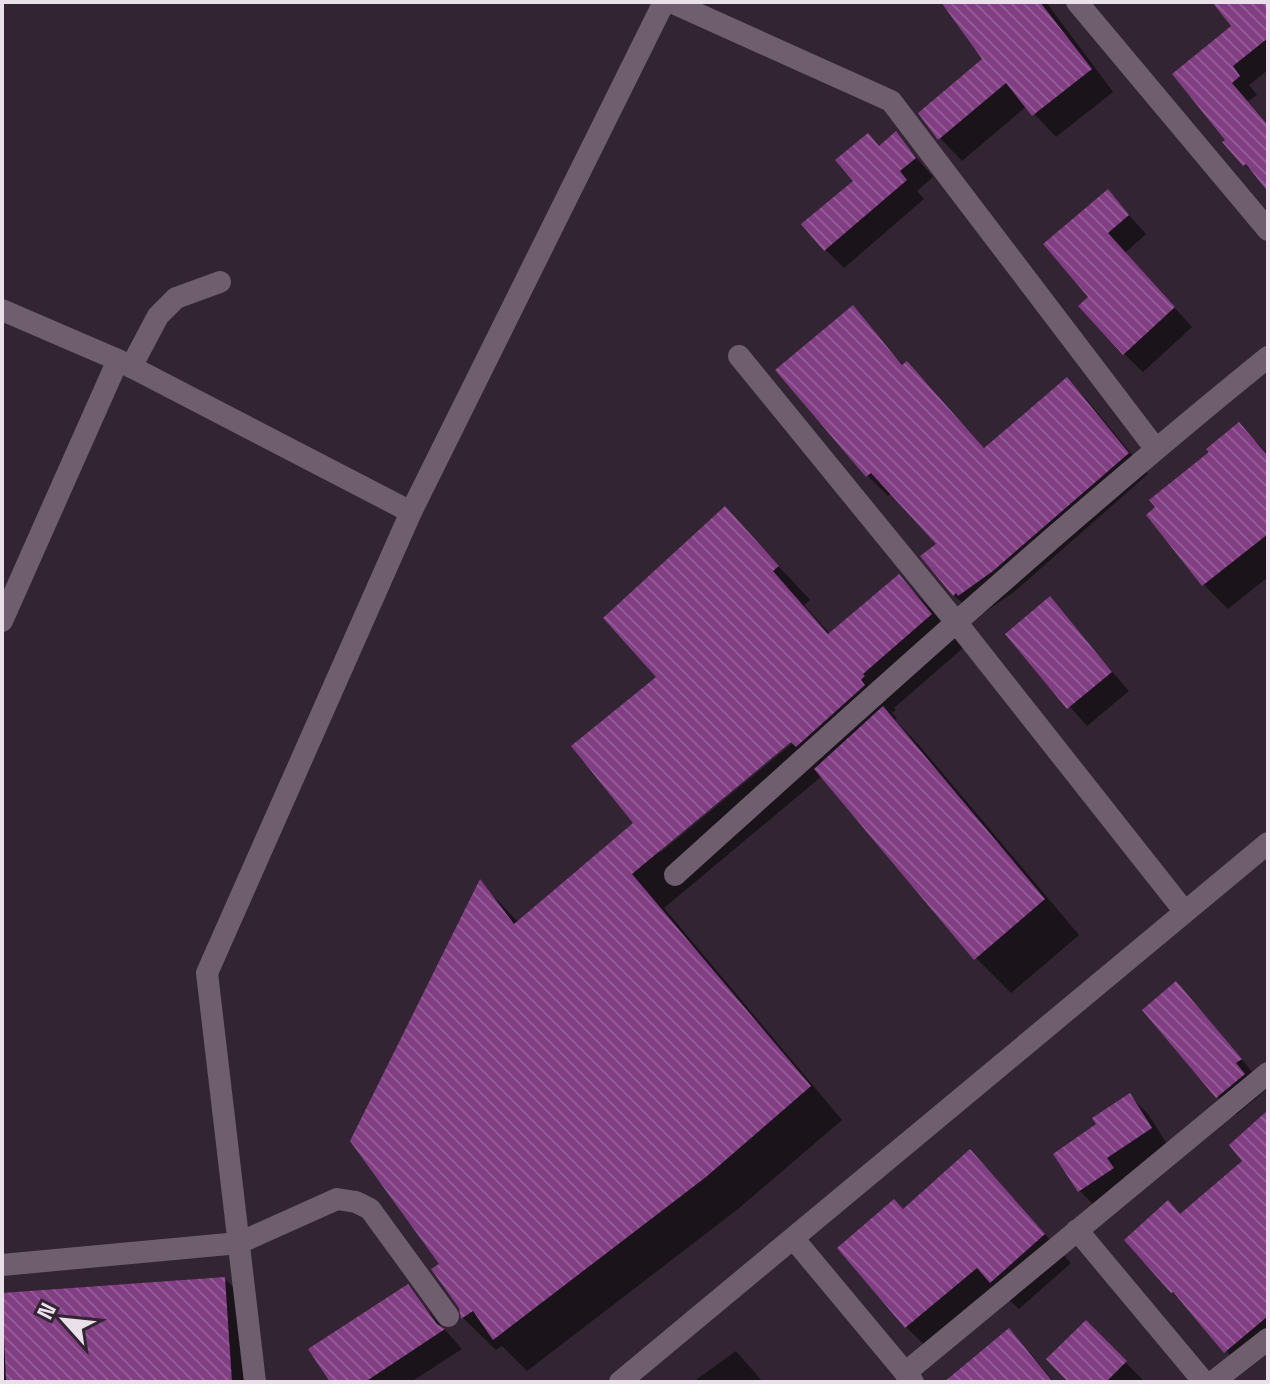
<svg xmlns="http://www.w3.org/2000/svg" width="1270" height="1384" font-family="'Space Grotesk',sans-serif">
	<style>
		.shadow { fill: #0007; fill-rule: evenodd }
		.building { fill: url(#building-back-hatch) }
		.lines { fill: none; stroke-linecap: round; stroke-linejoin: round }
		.service { stroke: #6e5e6e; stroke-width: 22 }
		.minor { stroke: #6e5e6e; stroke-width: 22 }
	</style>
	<defs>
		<pattern id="building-back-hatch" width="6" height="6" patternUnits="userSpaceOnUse" patternTransform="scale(2)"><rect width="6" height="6" fill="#813e83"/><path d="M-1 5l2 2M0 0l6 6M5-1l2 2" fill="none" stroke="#935a95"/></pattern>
	</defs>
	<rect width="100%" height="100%" fill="#322432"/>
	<path class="shadow" d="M 944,2 L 1046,2 L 1113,92 L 1056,137 L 1027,106 L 962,161 L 940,138 L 985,59 Z
		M 1237,2 L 1268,2 L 1268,70 L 1249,85 L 1257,95 L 1248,101 L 1268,124 L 1268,189 L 1225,143 Z
		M 896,134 L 933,177 L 917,191 L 924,199 L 844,268 L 825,249 L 855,181 L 880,148 Z
		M 1108,192 L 1146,234 L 1125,253 L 1192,327 L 1143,372 L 1124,354 L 1091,297 Z
		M 852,307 L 904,366 L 907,363 L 928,384 L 985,449 L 1067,380 L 1087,400 L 1148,474 L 1014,592 L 980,615 L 975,615 L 954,595 L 938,545 L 892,493 L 888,496 L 868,476 L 777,370 Z
		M 1239,424 L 1268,454 L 1268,577 L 1228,609 L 1204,585 L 1148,515 Z
		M 725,509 L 810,600 L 804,605 L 831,635 L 899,577 L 931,609 L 963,648 L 894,708 L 896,710 L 892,713 L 897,718 L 895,720 L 918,744 L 1079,935 L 1011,993 L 976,958 L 822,776 L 664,908 L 842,1120 L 738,1209 L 527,1371 L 502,1346 L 496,1350 L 463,1318 L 461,1307 L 442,1265 L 480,882 L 519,923 L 636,823 L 659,677 ZM 797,734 L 800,737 L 661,852 L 658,849 Z
		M 1049,599 L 1129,691 L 1087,726 L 1007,635 Z
		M 1176,983 L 1267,1089 L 1236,1115 L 1218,1096 Z
		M 1130,1096 L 1148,1114 L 1169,1147 L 1124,1177 L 1131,1188 L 1098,1209 L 1080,1191 L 1055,1154 L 1099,1125 Z
		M 1268,1113 L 1268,1351 L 1245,1371 L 1172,1292 L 1181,1216 L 1244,1161 Z
		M 970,1152 L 1071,1263 L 1019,1309 L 1004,1295 L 934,1354 L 906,1327 L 903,1211 Z
		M 225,1279 L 256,1310 L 260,1382 L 2,1382 L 2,1300 Z
		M 407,1287 L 462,1349 L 411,1382 L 332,1382 Z
		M 1086,1323 L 1144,1381 L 1143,1382 L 1071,1382 Z
		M 1009,1331 L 1027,1349 L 1054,1382 L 967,1382 Z
		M 736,1351 L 763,1382 L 693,1382 Z"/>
	<path class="building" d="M 941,2 L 1040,2 L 1092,69 L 1032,116 L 1006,83 L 938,140 L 918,113 L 982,59 Z
		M 1212,2 L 1268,2 L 1268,38 L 1233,66 L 1240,76 L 1232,83 L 1268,125 L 1268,192 L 1246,164 L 1243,166 L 1222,142 L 1225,140 L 1172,74 L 1231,26 Z
		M 896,131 L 916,158 L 900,171 L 907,180 L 824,251 L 801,224 L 853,181 L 835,160 L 868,133 L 879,146 Z
		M 1108,189 L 1129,215 L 1108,233 L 1175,307 L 1123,355 L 1078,306 L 1088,297 L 1043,244 Z
		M 853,305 L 902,365 L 907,361 L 984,448 L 1067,377 L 1129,453 L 993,571 L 958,596 L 956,593 L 953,596 L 920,556 L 936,544 L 871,473 L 866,477 L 775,370 Z
		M 1239,422 L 1268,456 L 1268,534 L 1202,586 L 1146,515 L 1155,507 L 1149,500 L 1209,452 L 1206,449 Z
		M 725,506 L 779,566 L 773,571 L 828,634 L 899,574 L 932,614 L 863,674 L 865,676 L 861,680 L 865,685 L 796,747 L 791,742 L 632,874 L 811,1086 L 706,1177 L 493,1340 L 473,1311 L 461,1319 L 459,1308 L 431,1269 L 439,1264 L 350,1141 L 480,879 L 514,924 L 633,823 L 571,746 L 656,677 L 603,618 Z
		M 1050,596 L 1112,672 L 1067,709 L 1005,634 Z
		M 883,706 L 1045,899 L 974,960 L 814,769 Z
		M 1176,981 L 1242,1059 L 1236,1063 L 1245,1074 L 1216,1098 L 1142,1010 Z
		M 1130,1093 L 1152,1128 L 1107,1158 L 1114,1168 L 1078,1192 L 1053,1154 L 1096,1124 L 1092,1118 Z
		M 1268,1110 L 1268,1316 L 1224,1353 L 1173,1292 L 1171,1293 L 1124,1240 L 1168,1200 L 1180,1214 L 1242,1161 L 1229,1145 Z
		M 970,1149 L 1045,1234 L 990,1283 L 977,1268 L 905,1328 L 837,1248 L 894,1199 L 903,1209 Z
		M 225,1277 L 232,1382 L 6,1382 L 2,1293 Z
		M 408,1284 L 437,1324 L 445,1329 L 365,1382 L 330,1382 L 308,1349 Z
		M 1086,1320 L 1127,1361 L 1106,1382 L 1068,1382 L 1046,1359 Z
		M 1009,1328 L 1053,1382 L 944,1382 Z"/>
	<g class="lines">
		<path class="service" d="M 131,367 L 158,316 L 176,298 L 220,282
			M 2,1265 L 239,1243"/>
		<path class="minor" d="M 671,2 L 891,101 L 1155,448
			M 1077,2 L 1268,230
			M 2,310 L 118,360 L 411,512
			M 739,356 L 956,622 L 1185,912
			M 2,621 L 118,360
			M 675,875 C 870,699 1064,522 1268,357
			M 1077,1230 L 1204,1382
			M 793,1238 L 913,1382
			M 239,1243 L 337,1199 L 356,1202 L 370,1209 L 448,1316
			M 905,1373 L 1268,1073
			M 255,1382 L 207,973 L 411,512 L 664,2
			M 620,1382 L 1268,843
			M 1213,1382 L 1268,1339"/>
	</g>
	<rect width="1270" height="1384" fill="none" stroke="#e9e0e9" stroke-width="8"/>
	<g transform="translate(64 1320) rotate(297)" stroke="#322432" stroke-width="6" paint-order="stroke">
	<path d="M0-6L14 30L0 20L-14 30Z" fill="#e9e0e9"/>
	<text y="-12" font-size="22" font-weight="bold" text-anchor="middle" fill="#e9e0e9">N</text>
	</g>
</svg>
